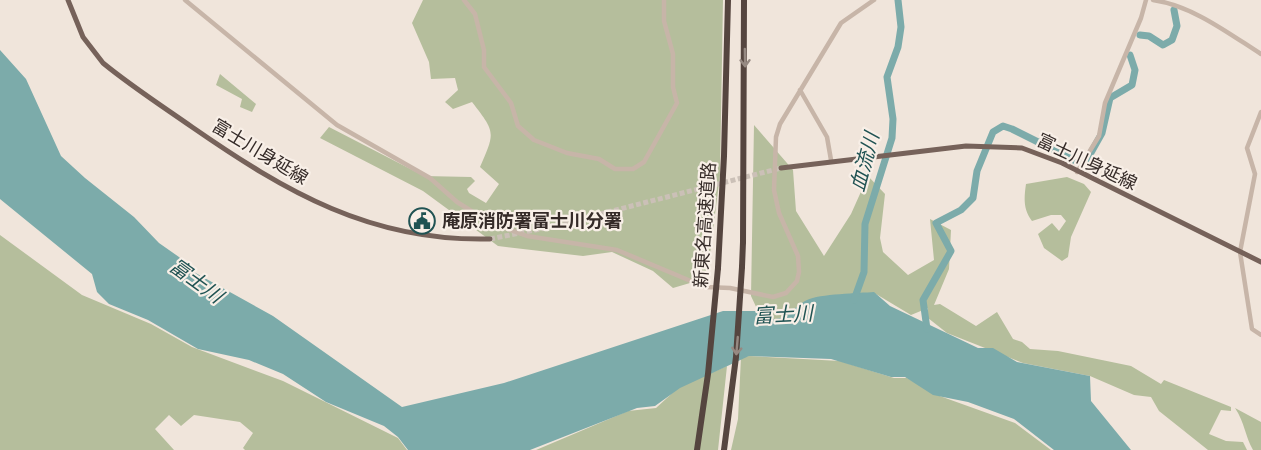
<svg xmlns="http://www.w3.org/2000/svg" width="1261" height="450" font-family="Signika,'Noto Sans JP',sans-serif">
	<style>
		.green { fill: #b5be9c }
		.water { fill: #7cabaa }
		.lines { fill: none; stroke-linecap: round; stroke-linejoin: round }
		.river { stroke: #7cabaa; stroke-width: 7 }
		.primary-tunnel { stroke: #cbc0b7; stroke-width: 5; stroke-dasharray: 5 2.5; stroke-linecap: butt }
		.tertiary { stroke: #c7b5a8; stroke-width: 4.5 }
		.primary { stroke: #76625a; stroke-width: 5 }
		.motorway { stroke: #55453f; stroke-width: 6 }
		.motorway-bridge { stroke: #55453f; stroke-width: 6 }
		.oneway { stroke: #968982 }
		.labels { text-anchor: middle; dominant-baseline: central; stroke-width: 4.5; stroke-linejoin: round; paint-order: stroke }
		.street-label { font-size: 18px; fill: #352b28; stroke: #f8efe7 }
		.poi-label { font-size: 18px; font-weight: bold; fill: #352b28; stroke: #f8efe7; text-anchor: start }
		.water-label { font-size: 20px; font-style: italic; fill: #205353; stroke: #f8efe7 }
	</style>
	<rect width="100%" height="100%" fill="#f0e5db"/>
	<path class="green" d="M 423,0 L 723,0 L 720,175 L 707,278 L 673,288 L 653,271 L 612,252 L 583,256 L 498,246 L 423,191 L 320,138 L 329,127 L 424,176 L 471,177 L 475,181 L 467,189 L 469,193 L 486,203 L 499,184 L 480,167 C 495,132 496,133 472,102 L 453,109 L 445,102 L 458,90 L 455,78 L 431,79 L 429,62 L 412,23 Z
		M 220,74 L 256,104 L 252,112 L 240,107 L 242,99 L 216,85 Z
		M 754,125 L 793,170 L 796,211 L 824,256 L 851,214 L 868,176 L 885,194 L 880,238 L 883,252 L 908,275 L 934,260 L 930,219 L 951,230 L 949,269 L 934,305 L 940,304 L 976,326 L 997,312 L 1013,339 L 1022,342 L 1030,349 L 1058,351 L 1131,366 L 1161,384 L 1164,380 L 1231,407 L 1231,411 L 1221,410 L 1209,434 L 1226,441 L 1243,442 L 1247,450 L 1208,450 L 1159,411 L 1151,397 L 1134,395 L 1090,376 L 1023,363 L 947,333 L 928,318 L 928,308 L 911,315 L 876,294 L 804,303 L 777,323 L 758,311 L 751,296 Z
		M 1067,177 L 1084,184 L 1091,192 L 1071,237 L 1068,257 L 1062,261 L 1044,248 L 1038,234 L 1052,223 L 1059,231 L 1066,221 L 1061,215 L 1051,215 L 1032,221 C 1023,209 1024,198 1026,184 Z
		M 0,235 L 82,295 L 151,324 L 192,347 L 283,381 L 398,438 L 407,450 L 245,450 L 243,448 L 253,433 L 240,422 L 194,415 L 181,426 L 169,415 L 155,429 L 174,450 L 0,450 Z
		M 749,356 L 840,361 L 894,378 L 907,378 L 937,395 L 1015,423 L 1051,450 L 731,450 L 738,419 L 741,357 Z
		M 727,366 L 718,450 L 536,450 L 628,411 L 656,408 L 679,387 Z
		M 1235,408 L 1261,422 L 1261,450 L 1253,450 C 1245,436 1245,423 1235,408 Z"/>
	<path class="water" d="M 0,50 L 26,79 L 61,156 L 85,178 L 134,217 L 159,243 L 179,257 L 192,271 L 273,316 L 402,407 L 504,383 L 723,311 L 758,311 C 778,332 792,307 807,300 C 819,294 860,293 874,292 L 890,306 L 978,348 L 993,348 L 1017,362 L 1090,376 L 1091,401 L 1131,450 L 1054,450 L 1014,419 L 968,402 L 933,395 L 905,377 L 891,377 L 831,359 L 749,356 L 680,388 L 655,406 L 637,408 L 530,450 L 408,450 L 398,437 L 384,426 L 326,402 L 283,374 L 249,360 L 198,349 L 148,320 L 109,304 L 97,292 L 92,274 L 0,199 Z"/>
	<g class="lines">
		<path class="river" d="M 1140,35 L 1149,36 L 1163,45 L 1172,40 L 1177,26 L 1174,10
			M 854,300 L 864,272 L 865,224 L 892,138 L 893,119 L 887,77 L 898,47 L 901,27 L 898,0
			M 927,329 L 923,300 L 951,251 L 936,223 L 961,210 L 973,198 L 977,171 L 993,132 L 1003,126 L 1012,129 L 1084,165 L 1102,133 L 1110,98 L 1132,85 L 1135,70 L 1130,55"/>
		<path class="primary-tunnel" d="M 490,239 L 545,228 L 781,168"/>
		<path class="tertiary" d="M 185,0 L 337,125 L 430,178 L 457,202 L 489,222 L 527,236 L 617,250 L 705,287 L 730,288 L 773,297 L 786,293 L 797,281 L 799,272 L 798,256 L 779,213 L 774,190 L 776,137 L 780,124 L 841,23 L 874,0
			M 464,0 L 475,14 L 484,50 L 484,67 L 511,103 L 518,126 L 534,140 L 567,153 L 599,159 L 615,169 L 633,169 L 644,162 L 677,103 L 673,87 L 673,54 L 664,21 L 664,0
			M 1153,0 C 1193,6 1228,33 1261,54
			M 800,90 L 827,137 L 831,160
			M 1261,112 L 1247,148 L 1255,174 L 1240,252 L 1252,329 L 1261,335
			M 1077,172 L 1099,136 L 1105,103 L 1141,18 L 1146,0"/>
		<path class="primary" d="M 68,0 L 83,37 L 103,63 C 131,86 162,106 192,127 C 286,192 371,242 490,239
			M 781,168 L 966,146 L 1022,148 L 1062,163 L 1261,262"/>
		<path class="motorway" d="M 742,267 L 743,242
			M 718,268 L 724,156 L 728,0"/>
		<path class="motorway-bridge" d="M 743,242 L 744,0
			M 697,450 L 708,374 L 718,268
			M 724,450 L 736,357 L 742,267"/>
	</g>
	<defs><path id="oneway-shaft" d="M-6 0H5M1.5-3L5.5 0L1.5 3" fill="none" stroke-width="1.6" stroke-linecap="round" stroke-linejoin="round" transform="scale(1.5)"/></defs>
	<g class="oneway">
		<use href="#oneway-shaft" transform="translate(745 58) rotate(89)"/>
		<use href="#oneway-shaft" transform="translate(737 346) rotate(95)"/>
	</g>
	<defs>
		<g id="civic-ring" transform="scale(1.35)"><circle r="9.5" fill="#f8efe7" stroke="#205353" stroke-width="1.5"/><path d="M-.6-6.5H3V-4.5H.6V-3L4-1V1h2V6H-6V1h2V-1L-.6-3ZM-1.2 2.5V6h2.4V2.5Z" fill="#205353"/></g>
	</defs>
	<g fill-rule="evenodd">
		<use href="#civic-ring" x="422" y="221"/>
	</g>
	<g class="labels">
		<g class="street-label">
			<text transform="translate(260 152) rotate(31)">富士川身延線</text>
			<text transform="translate(1087 162) rotate(25)">富士川身延線</text>
			<text transform="translate(705 225) rotate(-86)">新東名高速道路</text>
		</g>
		<g class="poi-label">
			<text x="442" y="221">庵原消防署富士川分署</text>
		</g>
		<g class="water-label">
			<text transform="translate(865 162) rotate(-75)">血流川</text>
			<text transform="translate(196 281) rotate(36)">富士川</text>
			<text transform="translate(783 315) rotate(-3)">富士川</text>
		</g>
	</g>
</svg>
